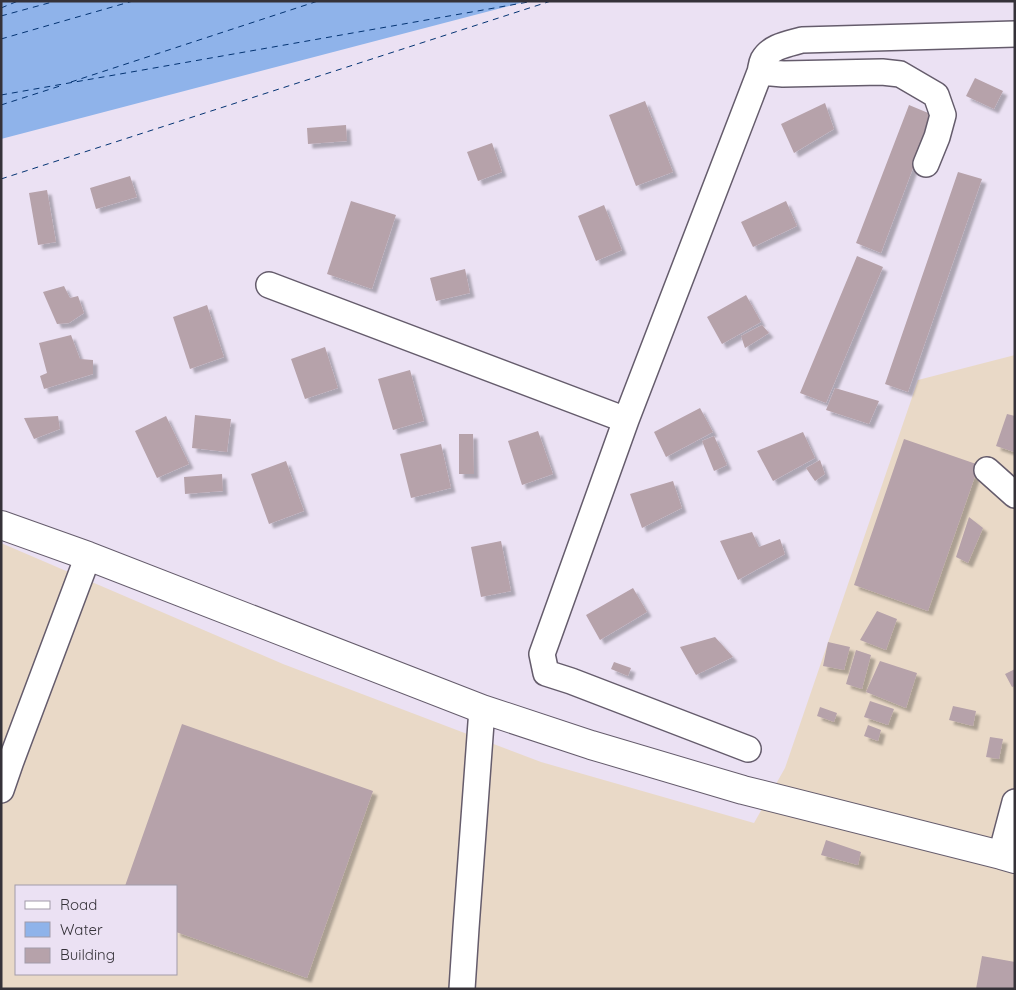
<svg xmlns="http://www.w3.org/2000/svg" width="1016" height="990" font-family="Quicksand,sans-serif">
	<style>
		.industrial { fill: #e9d9c7; fill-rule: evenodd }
		.water { fill: #8fb3ea }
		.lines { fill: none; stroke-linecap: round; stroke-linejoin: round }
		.ferry { stroke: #043372; stroke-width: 1; stroke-dasharray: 6 5; stroke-linecap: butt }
		.building { fill: #b6a2aa; filter: url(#shadow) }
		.minor-casing { stroke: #655c6c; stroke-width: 28 }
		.major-casing { stroke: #655c6c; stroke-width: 30 }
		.minor { stroke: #fff; stroke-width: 25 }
		.major { stroke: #fff; stroke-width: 28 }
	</style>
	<defs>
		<filter id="shadow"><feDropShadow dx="4.5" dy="4.5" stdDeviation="1" flood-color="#0004"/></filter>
	</defs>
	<rect width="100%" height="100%" fill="#ebe1f3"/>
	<path class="industrial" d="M 1015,355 L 1015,989 L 1,989 L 1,543 L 283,664 L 541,762 L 754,823 L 785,768 L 918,380 ZM 16,886 L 176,886 L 176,974 L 16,974 Z"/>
	<path class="water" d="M 1,1 L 528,1 L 1,139 Z"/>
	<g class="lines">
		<path class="ferry" d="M 1,8 L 18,1
			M 1,16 L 56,1
			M 1,39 L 133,1
			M 71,82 L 318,1
			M 1,95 L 534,1
			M 1,105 L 60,86
			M 1,179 L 551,1"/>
	</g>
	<path class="building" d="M 975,78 L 1003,91 L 994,109 L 966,96 Z
		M 645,101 L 673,172 L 636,186 L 609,115 Z
		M 825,103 L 834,129 L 794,153 L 781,124 Z
		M 909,105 L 933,115 L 881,253 L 856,243 Z
		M 346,125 L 347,141 L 308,144 L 307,128 Z
		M 492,143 L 502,172 L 478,181 L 467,152 Z
		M 958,172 L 982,179 L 908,392 L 885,384 Z
		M 130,176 L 137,197 L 96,209 L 90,188 Z
		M 47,190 L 56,242 L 38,245 L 29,193 Z
		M 351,201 L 396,215 L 372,289 L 327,274 Z
		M 786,201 L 797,226 L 753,247 L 741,222 Z
		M 604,205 L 622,250 L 596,261 L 578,216 Z
		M 857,256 L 883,267 L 826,403 L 800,393 Z
		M 465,269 L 470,293 L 436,301 L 430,278 Z
		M 64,286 L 70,298 L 78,296 L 84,313 L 69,323 L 57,324 L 43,292 Z
		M 746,295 L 761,322 L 722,344 L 707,317 Z
		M 207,305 L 224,357 L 190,369 L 173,317 Z
		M 762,325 L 769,333 L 745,348 L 741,336 Z
		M 71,335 L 80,359 L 93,360 L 93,374 L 44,389 L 40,376 L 47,373 L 39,343 Z
		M 325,347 L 338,388 L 305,399 L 291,359 Z
		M 410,370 L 424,421 L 393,430 L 378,379 Z
		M 835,388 L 879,401 L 869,424 L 826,410 Z
		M 700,408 L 713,432 L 666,457 L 654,432 Z
		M 1007,414 L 1015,416 L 1014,452 L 996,446 Z
		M 195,415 L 231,419 L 227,452 L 192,448 Z
		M 58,416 L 60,429 L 34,439 L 24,418 Z
		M 166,416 L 189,464 L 157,478 L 135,431 Z
		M 538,431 L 553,474 L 522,485 L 508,441 Z
		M 803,432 L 815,458 L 773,481 L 757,451 Z
		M 459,434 L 473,434 L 474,474 L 459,474 Z
		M 714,436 L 727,465 L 714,471 L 702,441 Z
		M 904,439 L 979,465 L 928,611 L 854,585 Z
		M 441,444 L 451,488 L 411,498 L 400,454 Z
		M 820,460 L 825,474 L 815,481 L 806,468 Z
		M 286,461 L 304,511 L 269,524 L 251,474 Z
		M 222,474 L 223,491 L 185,494 L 184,477 Z
		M 673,481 L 682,508 L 642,528 L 630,494 Z
		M 969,517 L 983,528 L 968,563 L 956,557 Z
		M 752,532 L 759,547 L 780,539 L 785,554 L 738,580 L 720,541 Z
		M 501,541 L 511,591 L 481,597 L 471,547 Z
		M 633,588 L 647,612 L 600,640 L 586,615 Z
		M 877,611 L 897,619 L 886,650 L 860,640 Z
		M 715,637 L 733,657 L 696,675 L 680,647 Z
		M 828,642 L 850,647 L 844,670 L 823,666 Z
		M 856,650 L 871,655 L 862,689 L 846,684 Z
		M 880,661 L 917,673 L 906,708 L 866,692 Z
		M 614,662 L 631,668 L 628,676 L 611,669 Z
		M 1015,669 L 1015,686 L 1012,687 L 1005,674 Z
		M 870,701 L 894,709 L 888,725 L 864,717 Z
		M 953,706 L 976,711 L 973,726 L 949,720 Z
		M 820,707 L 837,713 L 834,722 L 817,716 Z
		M 182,724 L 373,791 L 307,978 L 176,932 L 176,886 L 125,886 Z
		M 868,725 L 881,730 L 878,741 L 864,736 Z
		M 990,737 L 1003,739 L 999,759 L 986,757 Z
		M 826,840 L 861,852 L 858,865 L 821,855 Z
		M 982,956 L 1015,962 L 1015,989 L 976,989 Z"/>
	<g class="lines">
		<g class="minor-casing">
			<path id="minor" d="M 760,72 C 761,69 761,64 763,60 C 771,46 788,44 802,40 L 1015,34
				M 269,285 L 626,420
				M 987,470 L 1015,495
				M 748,749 L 571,681 L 546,673 L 542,654 L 626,420 L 760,72 L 783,74 L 882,72 L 900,74 L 936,95 L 943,115 L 937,137 L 926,164
				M 1,790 L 11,761 L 88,556
				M 1001,855 L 1015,802
				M 462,989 L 466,928 L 482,709"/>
		</g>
		<g class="major-casing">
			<path id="major" d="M 1,525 L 88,556 L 482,709 L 591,745 L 743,790 L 1001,855 L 1015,859"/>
		</g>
		<use href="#minor" class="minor"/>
		<use href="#major" class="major"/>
	</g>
	<rect width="1016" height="990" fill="none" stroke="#353239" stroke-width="5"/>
	<rect x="15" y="885" width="162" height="90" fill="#ebe1f3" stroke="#a29ba9"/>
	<rect x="25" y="901" width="25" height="8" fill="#ffffff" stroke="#a29ba9"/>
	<text x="60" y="910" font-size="15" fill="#353239">Road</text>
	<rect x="25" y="922" width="25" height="15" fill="#8fb3ea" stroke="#a29ba9"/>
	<text x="60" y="935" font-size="15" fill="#353239">Water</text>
	<rect x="25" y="948" width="25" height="15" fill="#b6a2aa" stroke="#a29ba9"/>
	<text x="60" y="960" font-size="15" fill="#353239">Building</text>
</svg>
